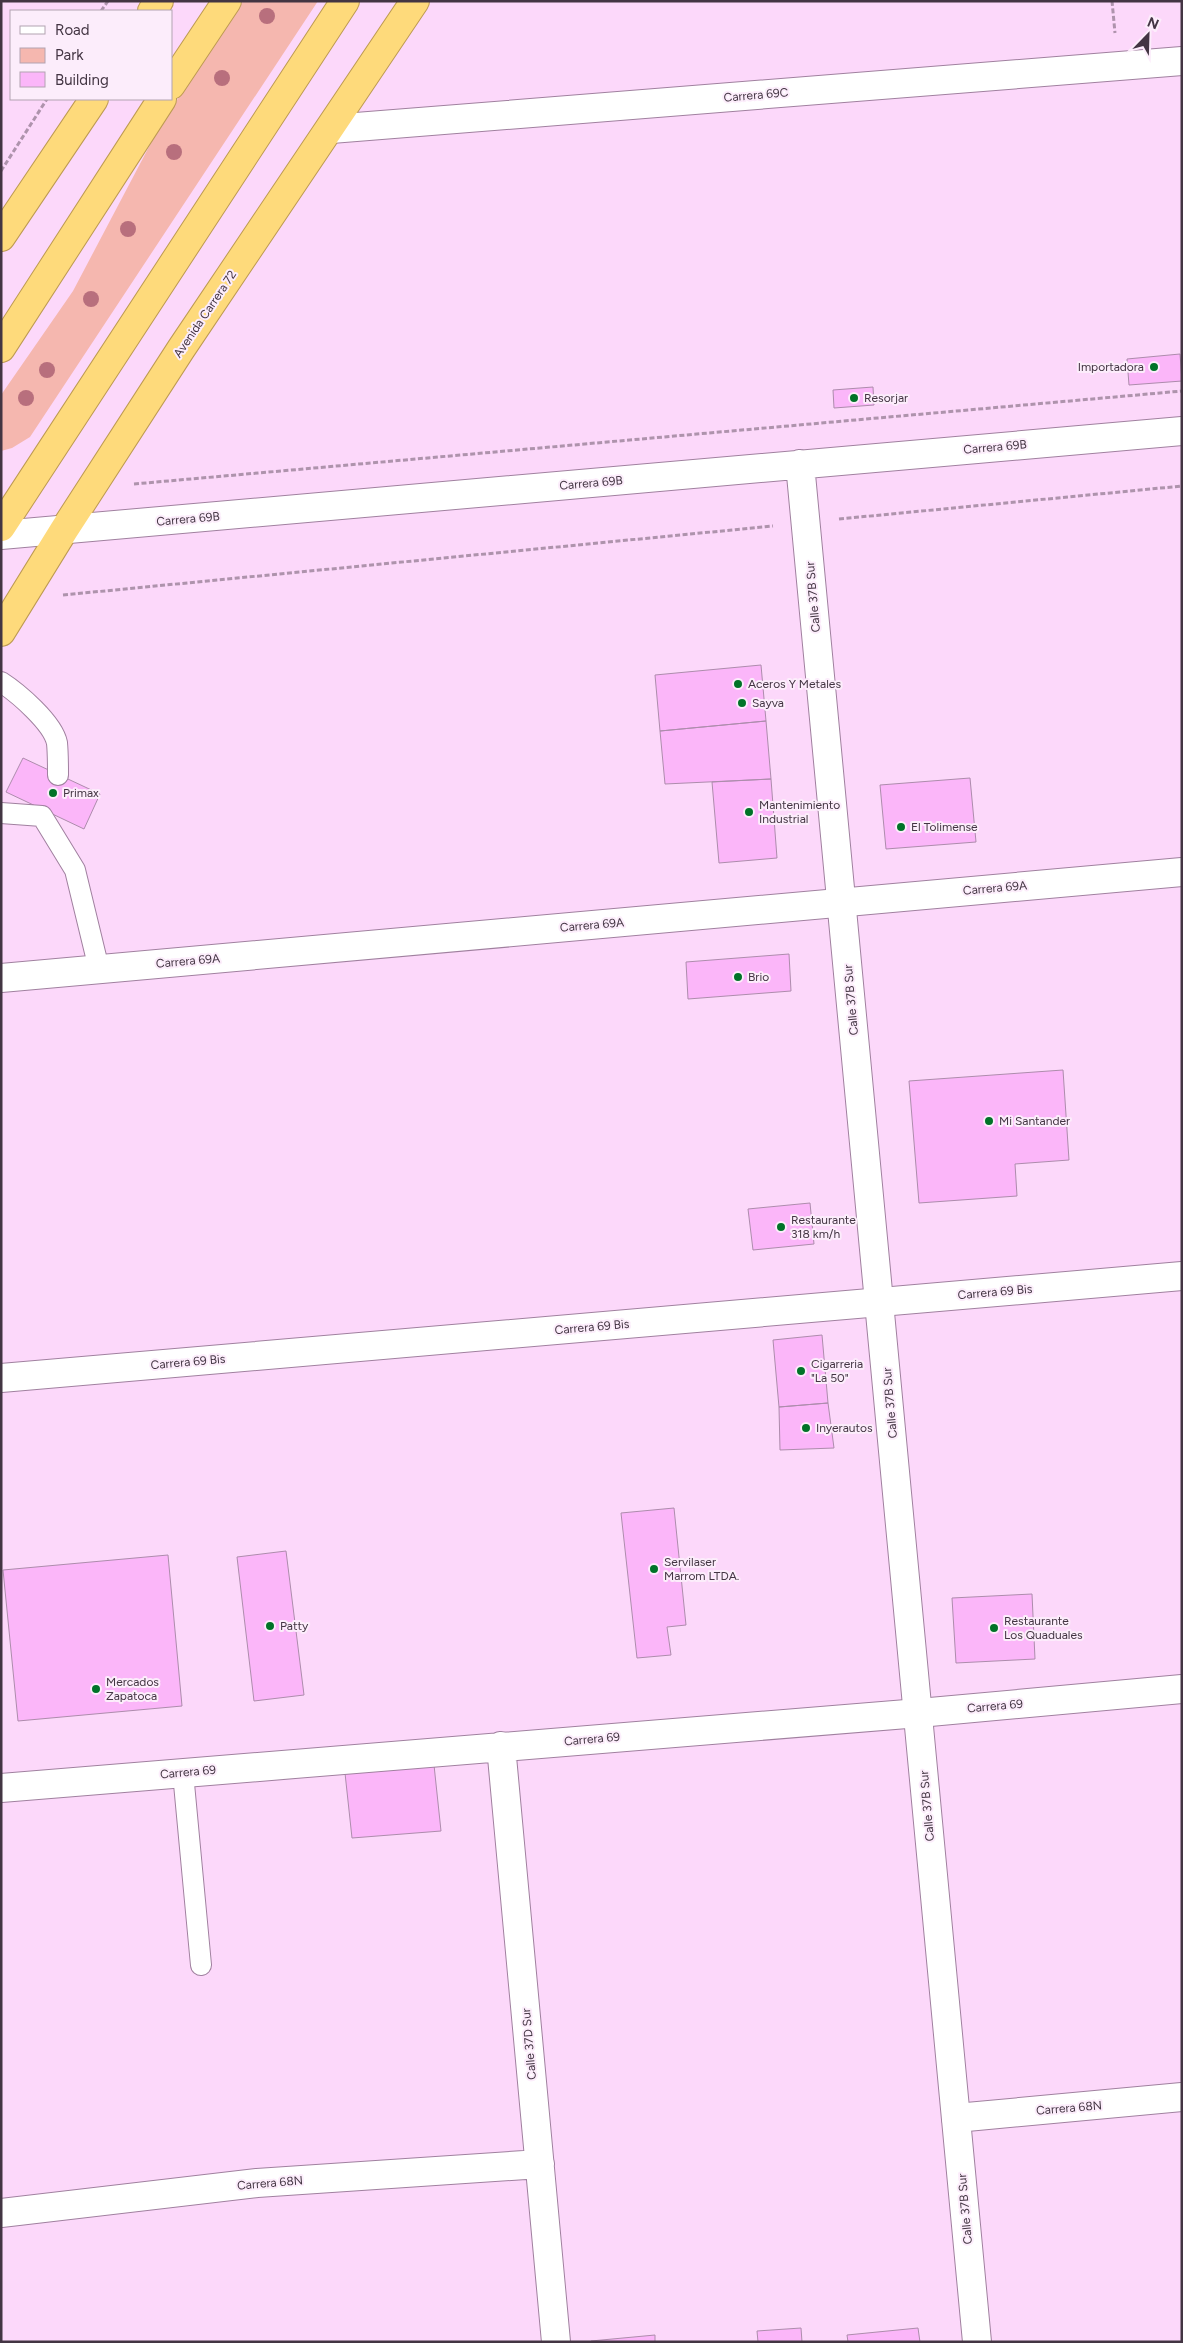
<svg xmlns="http://www.w3.org/2000/svg" width="1183" height="2343" font-family="Figtree,sans-serif">
	<style>
		.green { fill: #f5b7af }
		.building { fill: #fbb6f9; stroke: #ad8cac }
		.lines { fill: none; stroke-linecap: round; stroke-linejoin: round }
		.service-casing { stroke: #a0809f; stroke-width: 22 }
		.minor-casing { stroke: #a0809f; stroke-width: 30 }
		.tertiary-casing { stroke: #a0809f; stroke-width: 30 }
		.trunk-casing { stroke: #bd9a52; stroke-width: 30 }
		.path { stroke: #ae93ac; stroke-width: 3; stroke-dasharray: 5 2.5; stroke-linecap: butt }
		.service { stroke: #fff; stroke-width: 20 }
		.minor { stroke: #fff; stroke-width: 28 }
		.tertiary { stroke: #fff; stroke-width: 28 }
		.trunk { stroke: #feda7b; stroke-width: 28 }
		.tree { fill: #b86f7d }
		.poi-dot { fill: #007328; stroke: #fcedfb; stroke-width: 2 }
		.labels { text-anchor: middle; dominant-baseline: central; stroke-width: 4; stroke-linejoin: round; paint-order: stroke }
		.street-label { font-size: 12px; fill: #433543; stroke: #fcedfb }
		.poi-label { font-size: 12px; fill: #433543; stroke: #fcedfb; text-anchor: start }
	</style>
	<rect width="100%" height="100%" fill="#fcd8fa"/>
	<path class="green" d="M 243,1 L 318,1 L 30,437 L 12,448 L 1,451 L 1,395 L 73,291 L 161,124 Z"/>
	<path class="building" d="M 1180,354 L 1182,381 L 1129,385 L 1127,359 Z
		M 873,387 L 874,405 L 834,408 L 833,390 Z
		M 761,665 L 766,721 L 660,731 L 655,675 Z
		M 766,721 L 771,779 L 665,784 L 660,731 Z
		M 23,758 L 100,794 L 84,829 L 6,792 Z
		M 970,778 L 976,842 L 886,849 L 880,785 Z
		M 771,779 L 777,858 L 719,863 L 712,782 Z
		M 789,954 L 791,991 L 688,999 L 686,962 Z
		M 1063,1070 L 1069,1160 L 1015,1164 L 1017,1196 L 919,1203 L 909,1081 Z
		M 810,1203 L 814,1244 L 753,1250 L 748,1209 Z
		M 822,1335 L 828,1403 L 779,1407 L 773,1340 Z
		M 828,1403 L 834,1448 L 780,1450 L 779,1407 Z
		M 674,1508 L 686,1625 L 667,1627 L 671,1655 L 637,1658 L 621,1513 Z
		M 286,1551 L 304,1695 L 254,1701 L 237,1557 Z
		M 168,1555 L 182,1706 L 18,1721 L 3,1570 Z
		M 1032,1594 L 1035,1659 L 956,1663 L 952,1598 Z
		M 434,1765 L 441,1831 L 352,1838 L 345,1773 Z
		M 801,2328 L 802,2342 L 758,2342 L 757,2331 Z
		M 918,2328 L 920,2342 L 848,2342 L 847,2335 Z
		M 655,2335 L 655,2342 L 591,2342 L 591,2341 Z"/>
	<g class="lines">
		<g class="service-casing">
			<path id="service" d="M 1,682 C 18,693 53,723 57,743 C 58,753 58,765 58,775
				M 1,813 L 42,816
				M 42,816 L 75,870 L 99,969
				M 183,1773 L 201,1965"/>
		</g>
		<g class="minor-casing">
			<path id="minor" d="M 331,129 L 1182,61
				M 1,978 L 1182,872
				M 1,1378 L 1182,1276
				M 501,1746 L 556,2342
				M 1,1788 L 919,1713 L 1182,1689
				M 956,2118 L 1182,2097
				M 1,2213 L 257,2183 L 540,2164"/>
		</g>
		<g class="tertiary-casing">
			<path id="tertiary" d="M 800,464 L 977,2342
				M 1,535 L 1182,431"/>
		</g>
		<g class="trunk-casing">
			<path id="trunk" d="M 152,11 L 159,1
				M 171,85 L 227,1
				M 1,237 L 94,99
				M 1,348 L 162,99
				M 1,527 L 345,1
				M 1,632 L 64,530 L 181,349 L 415,1"/>
		</g>
		<path class="path" d="M 1112,1 L 1115,33
			M 101,11 L 108,1
			M 1,171 L 47,99
			M 134,484 L 1182,391
			M 839,519 L 1182,486
			M 63,595 L 773,526"/>
		<use href="#service" class="service"/>
		<use href="#minor" class="minor"/>
		<use href="#tertiary" class="tertiary"/>
		<use href="#trunk" class="trunk"/>
	</g>
	<g class="tree">
		<circle cx="267" cy="16" r="8"/>
		<circle cx="222" cy="78" r="8"/>
		<circle cx="174" cy="152" r="8"/>
		<circle cx="128" cy="229" r="8"/>
		<circle cx="91" cy="299" r="8"/>
		<circle cx="47" cy="370" r="8"/>
		<circle cx="26" cy="398" r="8"/>
	</g>
	<g class="poi-dot">
		<circle cx="1154" cy="367" r="5"/>
		<circle cx="854" cy="398" r="5"/>
		<circle cx="738" cy="684" r="5"/>
		<circle cx="742" cy="703" r="5"/>
		<circle cx="53" cy="793" r="5"/>
		<circle cx="749" cy="812" r="5"/>
		<circle cx="901" cy="827" r="5"/>
		<circle cx="738" cy="977" r="5"/>
		<circle cx="989" cy="1121" r="5"/>
		<circle cx="781" cy="1227" r="5"/>
		<circle cx="801" cy="1371" r="5"/>
		<circle cx="806" cy="1428" r="5"/>
		<circle cx="654" cy="1569" r="5"/>
		<circle cx="270" cy="1626" r="5"/>
		<circle cx="994" cy="1628" r="5"/>
		<circle cx="96" cy="1689" r="5"/>
	</g>
	<g class="labels">
		<g class="street-label">
			<text transform="translate(756 95) rotate(-5)">Carrera 69C</text>
			<text transform="translate(205 314) rotate(-56)">Avenida Carrera 72</text>
			<text transform="translate(995 447) rotate(-5)">Carrera 69B</text>
			<text transform="translate(591 483) rotate(-5)">Carrera 69B</text>
			<text transform="translate(188 519) rotate(-5)">Carrera 69B</text>
			<text transform="translate(813 597) rotate(-95)">Calle 37B Sur</text>
			<text transform="translate(995 888) rotate(-5)">Carrera 69A</text>
			<text transform="translate(592 925) rotate(-5)">Carrera 69A</text>
			<text transform="translate(188 961) rotate(-5)">Carrera 69A</text>
			<text transform="translate(851 1000) rotate(-95)">Calle 37B Sur</text>
			<text transform="translate(995 1292) rotate(-5)">Carrera 69 Bis</text>
			<text transform="translate(592 1327) rotate(-5)">Carrera 69 Bis</text>
			<text transform="translate(188 1362) rotate(-5)">Carrera 69 Bis</text>
			<text transform="translate(890 1403) rotate(-95)">Calle 37B Sur</text>
			<text transform="translate(995 1706) rotate(-5)">Carrera 69</text>
			<text transform="translate(592 1739) rotate(-5)">Carrera 69</text>
			<text transform="translate(188 1772) rotate(-5)">Carrera 69</text>
			<text transform="translate(927 1806) rotate(-95)">Calle 37B Sur</text>
			<text transform="translate(529 2044) rotate(-95)">Calle 37D Sur</text>
			<text transform="translate(1069 2108) rotate(-5)">Carrera 68N</text>
			<text transform="translate(270 2183) rotate(-5)">Carrera 68N</text>
			<text transform="translate(965 2209) rotate(-95)">Calle 37B Sur</text>
		</g>
		<g class="poi-label">
			<text x="1144" y="367" text-anchor="end">Importadora</text>
			<text x="864" y="398">Resorjar</text>
			<text x="748" y="684">Aceros Y Metales</text>
			<text x="752" y="703">Sayva</text>
			<text x="63" y="793">Primax</text>
			<text x="759" y="805">Mantenimiento<tspan x="759" dy="14">Industrial</tspan></text>
			<text x="911" y="827">El Tolimense</text>
			<text x="748" y="977">Brio</text>
			<text x="999" y="1121">Mi Santander</text>
			<text x="791" y="1220">Restaurante<tspan x="791" dy="14">318 km/h</tspan></text>
			<text x="811" y="1364">Cigarreria<tspan x="811" dy="14">"La 50"</tspan></text>
			<text x="816" y="1428">Inyerautos</text>
			<text x="664" y="1562">Servilaser<tspan x="664" dy="14">Marrom LTDA.</tspan></text>
			<text x="1004" y="1621">Restaurante<tspan x="1004" dy="14">Los Quaduales</tspan></text>
			<text x="280" y="1626">Patty</text>
			<text x="106" y="1682">Mercados<tspan x="106" dy="14">Zapatoca</tspan></text>
		</g>
	</g>
	<rect width="1183" height="2343" fill="none" stroke="#433543" stroke-width="5"/>
	<rect x="10" y="10" width="162" height="90" fill="#fcedfb" stroke="#b2a3b1"/>
	<rect x="20" y="26" width="25" height="8" fill="#ffffff" stroke="#b2a3b1"/>
	<text x="55" y="35" font-size="15" fill="#433543">Road</text>
	<rect x="20" y="48" width="25" height="15" fill="#f5b7af" stroke="#b2a3b1"/>
	<text x="55" y="60" font-size="15" fill="#433543">Park</text>
	<rect x="20" y="72" width="25" height="15" fill="#fbb6f9" stroke="#b2a3b1"/>
	<text x="55" y="85" font-size="15" fill="#433543">Building</text>
	<g transform="translate(1148 35) rotate(23)" stroke="#fcedfb" stroke-width="4" paint-order="stroke">
	<path d="M0-4L9 19L0 12L-9 19Z" fill="#433543"/>
	<text y="-8" font-size="14" font-weight="bold" text-anchor="middle" fill="#433543">N</text>
	</g>
</svg>
